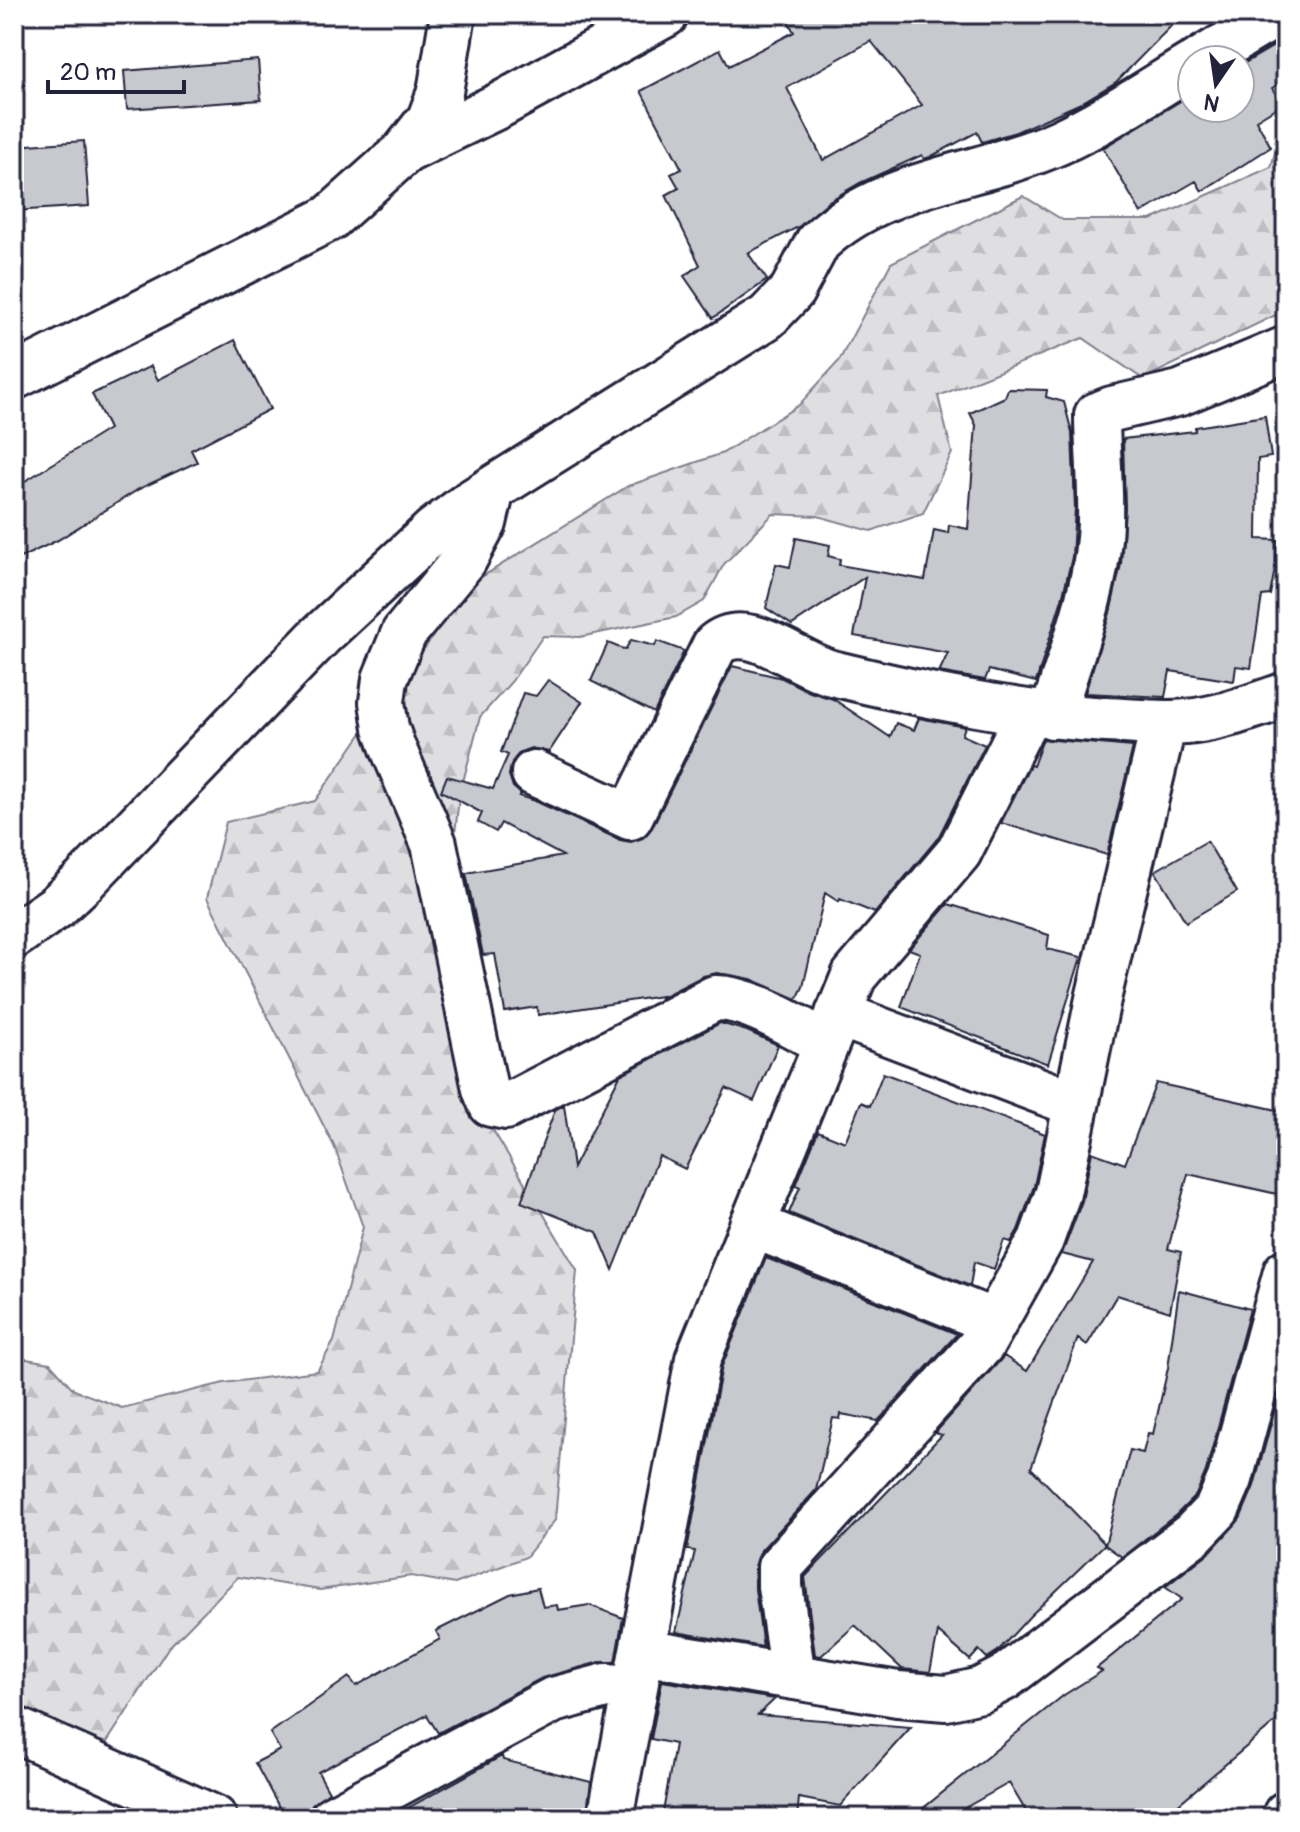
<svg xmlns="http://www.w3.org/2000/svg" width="1300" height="1832" font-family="Pangolin,sans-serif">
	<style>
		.forest { fill: url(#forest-firs); stroke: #80808e; stroke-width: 2 }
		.building { fill: #c8c8cf; stroke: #22223b; stroke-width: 2; fill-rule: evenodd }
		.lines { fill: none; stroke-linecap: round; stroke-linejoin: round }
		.street-casing { stroke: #22223b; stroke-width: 50 }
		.secondary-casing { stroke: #22223b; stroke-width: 50 }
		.street { stroke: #fff; stroke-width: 44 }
		.secondary { stroke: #fff; stroke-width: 44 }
	</style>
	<defs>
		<pattern id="forest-firs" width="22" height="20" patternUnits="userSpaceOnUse" patternTransform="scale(2)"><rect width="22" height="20" fill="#dfdfe2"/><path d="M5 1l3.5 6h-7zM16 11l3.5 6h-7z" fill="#bfbfc3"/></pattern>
	</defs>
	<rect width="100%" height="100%" fill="#fff"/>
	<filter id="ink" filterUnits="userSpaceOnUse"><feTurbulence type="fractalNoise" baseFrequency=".0125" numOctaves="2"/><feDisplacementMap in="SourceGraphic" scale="16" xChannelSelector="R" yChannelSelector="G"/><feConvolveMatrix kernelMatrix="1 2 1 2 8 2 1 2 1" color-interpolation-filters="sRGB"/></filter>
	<g filter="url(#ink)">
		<path class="forest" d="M 1286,113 L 1286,310 L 1143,379 L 1083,338 L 938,396 L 952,453 L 923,513 L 871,531 L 818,516 L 773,514 L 724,564 L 704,601 L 676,617 L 580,637 L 543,636 L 512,681 L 480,717 L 459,797 L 442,955 L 490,1125 L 577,1270 L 555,1520 L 526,1557 L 455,1584 L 411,1576 L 320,1590 L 238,1577 L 168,1648 L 107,1742 L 79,1741 L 14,1707 L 14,1357 L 50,1363 L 74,1390 L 122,1408 L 224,1383 L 317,1371 L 334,1341 L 363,1227 L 334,1146 L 207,898 L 226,822 L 315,801 L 364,730 L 427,645 L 464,588 L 628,486 L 723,453 L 799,405 L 839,361 L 891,263 L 1023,196 L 1063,220 L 1151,220 L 1271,167 Z"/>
		<path class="building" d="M 784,14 L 1183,14 L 1116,82 L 1081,103 L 1016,132 L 982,142 L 977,132 L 930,157 L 924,159 L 922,155 L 860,183 L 829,201 L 800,226 L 748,253 L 767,280 L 713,318 L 684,276 L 700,265 L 666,195 L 679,188 L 671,174 L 682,169 L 641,91 L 720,49 L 729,66 L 794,32 ZM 871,41 L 922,105 L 823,160 L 787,88 Z
			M 1286,39 L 1286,80 L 1272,88 L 1282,104 L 1256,120 L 1271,147 L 1202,191 L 1196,181 L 1141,213 L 1103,148 L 1192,94 L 1192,108 L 1240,108 L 1240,66 Z
			M 258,60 L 261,100 L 127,109 L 124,71 Z
			M 84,141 L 89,206 L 14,211 L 14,146 Z
			M 235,340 L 270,409 L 191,450 L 197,462 L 139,489 L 58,540 L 14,561 L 14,488 L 109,429 L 92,394 L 151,366 L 158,380 Z
			M 1008,389 L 1047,390 L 1046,397 L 1064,402 L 1072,433 L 1075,508 L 1072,557 L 1062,599 L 1036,682 L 989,670 L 985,680 L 939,672 L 948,653 L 854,636 L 865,577 L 792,625 L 766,608 L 776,564 L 790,567 L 796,538 L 830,545 L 828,556 L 840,559 L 839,565 L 925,580 L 934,530 L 948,533 L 949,525 L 968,529 L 976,425 L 970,413 L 1005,397 Z
			M 1265,416 L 1271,457 L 1258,459 L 1257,539 L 1277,540 L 1276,563 L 1270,595 L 1262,596 L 1251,668 L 1236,666 L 1234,681 L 1170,671 L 1165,697 L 1085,693 L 1110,613 L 1121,564 L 1125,508 L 1123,439 L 1195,431 L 1195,427 Z
			M 631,640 L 655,646 L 657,641 L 684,651 L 654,713 L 591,681 L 608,643 L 625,650 Z
			M 732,666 L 782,678 L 810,692 L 833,699 L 890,737 L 896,723 L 914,730 L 919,718 L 965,727 L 962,735 L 985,745 L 938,838 L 875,913 L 840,899 L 839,902 L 825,893 L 803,987 L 797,999 L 751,979 L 717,973 L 703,976 L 660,998 L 661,996 L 538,1015 L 537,1007 L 505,1012 L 495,954 L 483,955 L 466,873 L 563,856 L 501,823 L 496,832 L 478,822 L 482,813 L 441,791 L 447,776 L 493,789 L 508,755 L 501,752 L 523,693 L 536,696 L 548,680 L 582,702 L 549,752 L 531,748 L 520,752 L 512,762 L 509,775 L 513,787 L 521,794 L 519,796 L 535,801 L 620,840 L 631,842 L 643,838 L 652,828 Z
			M 1043,739 L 1133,747 L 1107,855 L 1001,823 L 1030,765 L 1033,766 Z
			M 1207,841 L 1237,892 L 1186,922 L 1155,871 Z
			M 948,904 L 1049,935 L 1047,949 L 1081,957 L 1048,1064 L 901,1007 L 920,953 L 909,949 Z
			M 720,1023 L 747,1031 L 778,1045 L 754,1101 L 726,1088 L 685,1169 L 659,1156 L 613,1270 L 597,1232 L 521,1202 L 555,1110 L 564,1105 L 573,1168 L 620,1075 Z
			M 883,1073 L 1045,1134 L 1034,1186 L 1018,1230 L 1011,1242 L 1004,1240 L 994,1269 L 974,1262 L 970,1286 L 789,1213 L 800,1187 L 796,1185 L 818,1131 L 845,1142 L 861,1102 L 870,1106 Z
			M 1156,1083 L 1286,1112 L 1286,1196 L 1188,1174 L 1168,1249 L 1181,1252 L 1170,1312 L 1117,1295 L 1087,1345 L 1078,1338 L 1031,1468 L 1105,1544 L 1030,1616 L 998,1651 L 987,1658 L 979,1650 L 970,1660 L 938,1632 L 930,1672 L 902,1669 L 855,1625 L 821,1656 L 815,1655 L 805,1577 L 942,1435 L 935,1433 L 1004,1356 L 1027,1371 L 1093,1262 L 1062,1254 L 1082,1201 L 1092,1152 L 1125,1164 Z
			M 766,1258 L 957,1334 L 878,1421 L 841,1414 L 840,1419 L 833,1418 L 816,1490 L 761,1550 L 755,1566 L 755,1589 L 763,1647 L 676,1632 L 695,1551 L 687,1550 L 722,1366 Z
			M 1179,1290 L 1250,1309 L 1206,1471 L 1196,1495 L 1176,1515 L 1122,1557 L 1105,1545 L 1130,1450 L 1143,1453 L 1148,1433 L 1153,1434 L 1168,1368 Z
			M 1286,1368 L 1286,1708 L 1279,1719 L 1162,1818 L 1030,1818 L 1009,1783 L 947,1818 L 927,1818 L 921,1810 L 1064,1695 L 1102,1671 L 1097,1668 L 1182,1599 L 1165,1587 L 1211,1551 L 1240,1519 L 1254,1486 Z
			M 538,1588 L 543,1607 L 557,1605 L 558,1610 L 589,1605 L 623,1618 L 615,1662 L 600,1662 L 542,1678 L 438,1733 L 427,1715 L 318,1772 L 329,1792 L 312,1804 L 308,1818 L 285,1818 L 255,1763 L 280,1750 L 270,1733 L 349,1677 L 356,1686 L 440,1639 L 436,1631 L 510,1594 Z
			M 662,1681 L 775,1699 L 758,1715 L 911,1727 L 840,1806 L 799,1798 L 797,1818 L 662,1818 L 675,1744 L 651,1739 Z
			M 502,1756 L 503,1760 L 591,1782 L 586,1818 L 390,1818 Z"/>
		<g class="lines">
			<g class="street-casing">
				<path id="street" d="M 1201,60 L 1277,14
					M 405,151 L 500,105 L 666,14
					M 492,489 L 484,523 L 464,560 L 404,633 L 385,679 L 382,702 L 386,728 L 393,748 L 434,844 L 485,1089 L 491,1104 L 506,1107 L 715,998 C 749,997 794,1027 826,1043
					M 1052,716 C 1069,659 1094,598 1099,538 C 1103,498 1097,456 1097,415 L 1112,409 L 1180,393 L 1286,349
					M 534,773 L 630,817 L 715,645 C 748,617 796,664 832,673 C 922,695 1014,714 1107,720 C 1134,721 1160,725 1186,722 C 1220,719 1254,706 1286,695
					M 14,936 L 56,907 L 84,881 L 321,635 L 433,531 L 470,503 L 767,317 L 792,291 L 818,242 C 885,179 979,178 1059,142 C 1105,121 1149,91 1192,65
					M 838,1014 L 1075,1104
					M 752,1225 L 994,1322
					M 642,1652 L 898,1694 L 946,1698 L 981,1690 L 1004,1678 L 1193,1534 L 1217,1509 L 1230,1479 L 1286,1272
					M 793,1677 L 780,1586 L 780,1567 L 983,1343 L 1041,1240 L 1058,1193 L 1098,999 L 1164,723
					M 14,1729 L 214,1818
					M 333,1818 L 553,1700 L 606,1686 L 635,1688
					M 610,1818 L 698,1359 L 854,976 L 959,852 L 1028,714
					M 1284,1818 L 1286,1814"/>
			</g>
			<g class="secondary-casing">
				<path id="secondary" d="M 14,377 L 330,218 L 405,151 L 430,119 L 440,92 L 453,14"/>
			</g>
			<use href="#street" class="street"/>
			<use href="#secondary" class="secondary"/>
		</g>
	</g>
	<rect width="1300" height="1832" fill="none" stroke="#fff" stroke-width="48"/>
	<rect x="24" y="24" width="1252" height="1784" fill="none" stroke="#22223b" stroke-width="3" filter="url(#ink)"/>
	<g transform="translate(1216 84) rotate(193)"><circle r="38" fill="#ffffff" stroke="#a7a7b1" stroke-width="2"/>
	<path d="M0-6L14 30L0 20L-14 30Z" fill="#22223b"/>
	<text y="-12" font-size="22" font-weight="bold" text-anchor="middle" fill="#22223b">N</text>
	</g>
	<path d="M48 80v12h136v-12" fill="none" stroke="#22223b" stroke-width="4"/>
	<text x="60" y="80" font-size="24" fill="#22223b" stroke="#ffffff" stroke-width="6" paint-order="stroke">20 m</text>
</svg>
